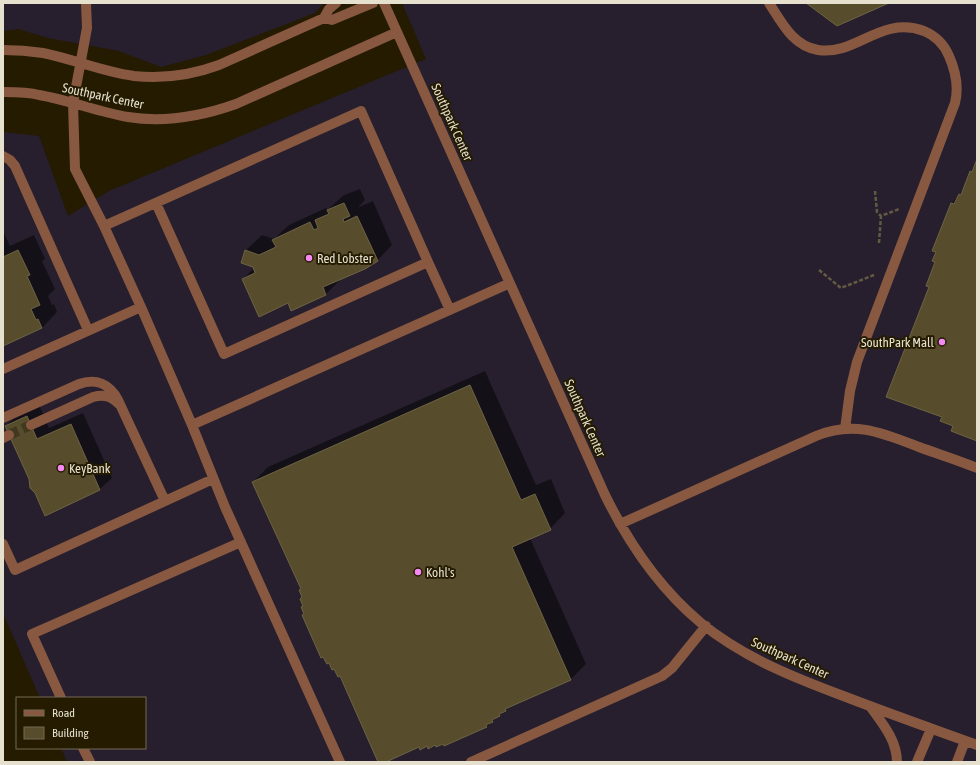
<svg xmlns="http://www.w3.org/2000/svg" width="980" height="765" font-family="'Asap Condensed',sans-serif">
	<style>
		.commercial { fill: #271f2e }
		.shadow { fill: #0007 }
		.building { fill: #574d2d; stroke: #6d6443 }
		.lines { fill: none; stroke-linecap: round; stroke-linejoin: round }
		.minor-tunnel { stroke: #41391f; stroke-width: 10; stroke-dasharray: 10 5; stroke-linecap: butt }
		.path { stroke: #625b42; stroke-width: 2.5; stroke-dasharray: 4 2; stroke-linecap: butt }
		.minor { stroke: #885940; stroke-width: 10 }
		.poi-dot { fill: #f489f1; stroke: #241b00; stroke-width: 1.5 }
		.labels { text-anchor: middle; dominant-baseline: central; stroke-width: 4; stroke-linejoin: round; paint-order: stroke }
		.street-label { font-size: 13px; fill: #e6e1cf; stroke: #241b00 }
		.poi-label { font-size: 13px; fill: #e6e1cf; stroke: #241b00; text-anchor: start }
	</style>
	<rect width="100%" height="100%" fill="#241b00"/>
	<path class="commercial" d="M 3,3 L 324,3 L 315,13 L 206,55 L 161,67 L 119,51 L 48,38 L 18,29 L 3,31 Z
		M 402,3 L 977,3 L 977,762 L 67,762 L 61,748 L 145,748 L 145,698 L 40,698 L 3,613 L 3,132 L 39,136 L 68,216 L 109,191 L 426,59 Z"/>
	<path class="shadow" d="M 977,162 L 977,440 L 943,416 L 930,286 L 937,251 L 934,250 L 952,203 L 964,190 L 971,171 L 975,167 Z
		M 360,189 L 365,200 L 359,206 L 359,207 L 373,201 L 392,245 L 377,261 L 341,279 L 326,294 L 289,302 L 243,279 L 255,267 L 242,263 L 246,250 L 262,235 L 274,239 L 289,225 L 326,208 L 327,210 L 344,195 Z
		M 3,231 L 10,246 L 34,235 L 45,259 L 42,261 L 55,289 L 48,296 L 52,305 L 54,304 L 57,312 L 42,328 L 3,345 Z
		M 485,371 L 536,485 L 551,479 L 565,513 L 550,529 L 530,538 L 586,664 L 571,679 L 510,705 L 487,727 L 444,743 L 419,746 L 385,762 L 379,762 L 340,675 L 304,606 L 302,589 L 253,482 L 268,467 Z
		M 39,405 L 49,428 L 83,413 L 112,478 L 100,489 L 46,514 L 6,426 L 18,414 Z"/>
	<path class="building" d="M 806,3 L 889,3 L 837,26 Z
		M 977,159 L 977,441 L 951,431 L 953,426 L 940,421 L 942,417 L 886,397 L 929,287 L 926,286 L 935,262 L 932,261 L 936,252 L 932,251 L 951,203 L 954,204 L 959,194 L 961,195 L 970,171 L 972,172 Z
		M 344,203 L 350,216 L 343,219 L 344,222 L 357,216 L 378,261 L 365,269 L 323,287 L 326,295 L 291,311 L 288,303 L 259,317 L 242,279 L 255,273 L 253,267 L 241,263 L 245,250 L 259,255 L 276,247 L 272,240 L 310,222 L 314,230 L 318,228 L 315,220 L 329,214 L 327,210 Z
		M 18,250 L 30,275 L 27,276 L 40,305 L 31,309 L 36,320 L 38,319 L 42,328 L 3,346 L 3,257 Z
		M 470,385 L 521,500 L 535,494 L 551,530 L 512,547 L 571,680 L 505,709 L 506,711 L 499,714 L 500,716 L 492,720 L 493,722 L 486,725 L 487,727 L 444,746 L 443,744 L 436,747 L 435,745 L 428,749 L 427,746 L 420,750 L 419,747 L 386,762 L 378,762 L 340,676 L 338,677 L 334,669 L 332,670 L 329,663 L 327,664 L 323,657 L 321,658 L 302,615 L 304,614 L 301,607 L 303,606 L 300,599 L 302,597 L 299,590 L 301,589 L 252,482 Z
		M 27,416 L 37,439 L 71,424 L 100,490 L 45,516 L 35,493 L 30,488 L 29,479 L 5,426 Z"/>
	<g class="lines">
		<path class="minor-tunnel" d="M 9,435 L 31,425"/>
		<path class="path" d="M 875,191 L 877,212 L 881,216
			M 879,243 L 881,216 L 899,209
			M 819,270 L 841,288 L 874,275"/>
		<path class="minor" d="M 86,3 L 87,28 L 73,103 L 75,169 L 104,226 L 141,307 L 192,425 L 225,507 L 340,762
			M 384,3 L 605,495 C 629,544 659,588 701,623 C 744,658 795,678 846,697 C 890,714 933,729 977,745
			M 769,3 C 782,23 793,46 818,50 C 856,56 881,15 924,31 C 936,36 944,44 949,56 C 956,72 959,87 955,103 L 857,362 L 850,391 L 845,429
			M 324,18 L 329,9 L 336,3
			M 3,50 C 16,50 30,51 43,53 C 73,59 103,72 134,76 C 163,79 192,75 219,65 L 324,18 L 332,20 L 373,3
			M 3,92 C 15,92 28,92 39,95 C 69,100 98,112 128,117 C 164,123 202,116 236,104 L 397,32
			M 3,156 L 10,160 L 15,166 L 88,330
			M 104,226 L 361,111 L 428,262 L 224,354 L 156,203
			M 428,262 L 450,310
			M 3,369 L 141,307
			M 3,418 L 79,384 C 96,378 110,384 118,400 L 165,501
			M 31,425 L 93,397 C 104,394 111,396 119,404
			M 192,425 L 510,283
			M 3,438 L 9,435
			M 620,524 L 816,436 C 854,420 883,433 919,447 C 938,454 958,460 977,468
			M 3,544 L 15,570 L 213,479
			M 61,698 L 32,634 L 241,542
			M 870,706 C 882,723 897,740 897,762
			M 83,748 L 90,762
			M 471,762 L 662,676 L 672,668 L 706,626
			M 917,762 L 931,729
			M 957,762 L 965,741"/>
	</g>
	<g class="poi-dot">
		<circle cx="309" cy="258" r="4"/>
		<circle cx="942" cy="342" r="4"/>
		<circle cx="61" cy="468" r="4"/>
		<circle cx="418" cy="572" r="4"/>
	</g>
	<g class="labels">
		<g class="street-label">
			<text transform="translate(103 96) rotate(12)">Southpark Center</text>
			<text transform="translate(452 122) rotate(66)">Southpark Center</text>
			<text transform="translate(585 418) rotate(66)">Southpark Center</text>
			<text transform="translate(790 658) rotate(24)">Southpark Center</text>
		</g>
		<g class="poi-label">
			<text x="317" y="258">Red Lobster</text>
			<text x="934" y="342" text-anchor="end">SouthPark Mall</text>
			<text x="69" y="468">KeyBank</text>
			<text x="426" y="572">Kohl's</text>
		</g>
	</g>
	<rect width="980" height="765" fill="none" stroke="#e6e1cf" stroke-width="8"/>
	<rect x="16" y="697" width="130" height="52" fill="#241b00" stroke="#726a53"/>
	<rect x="24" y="710" width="20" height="6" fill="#885940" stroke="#726a53"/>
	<text x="52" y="717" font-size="12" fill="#e6e1cf">Road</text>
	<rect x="24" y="727" width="20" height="12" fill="#574d2d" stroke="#726a53"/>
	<text x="52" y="737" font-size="12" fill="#e6e1cf">Building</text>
</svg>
